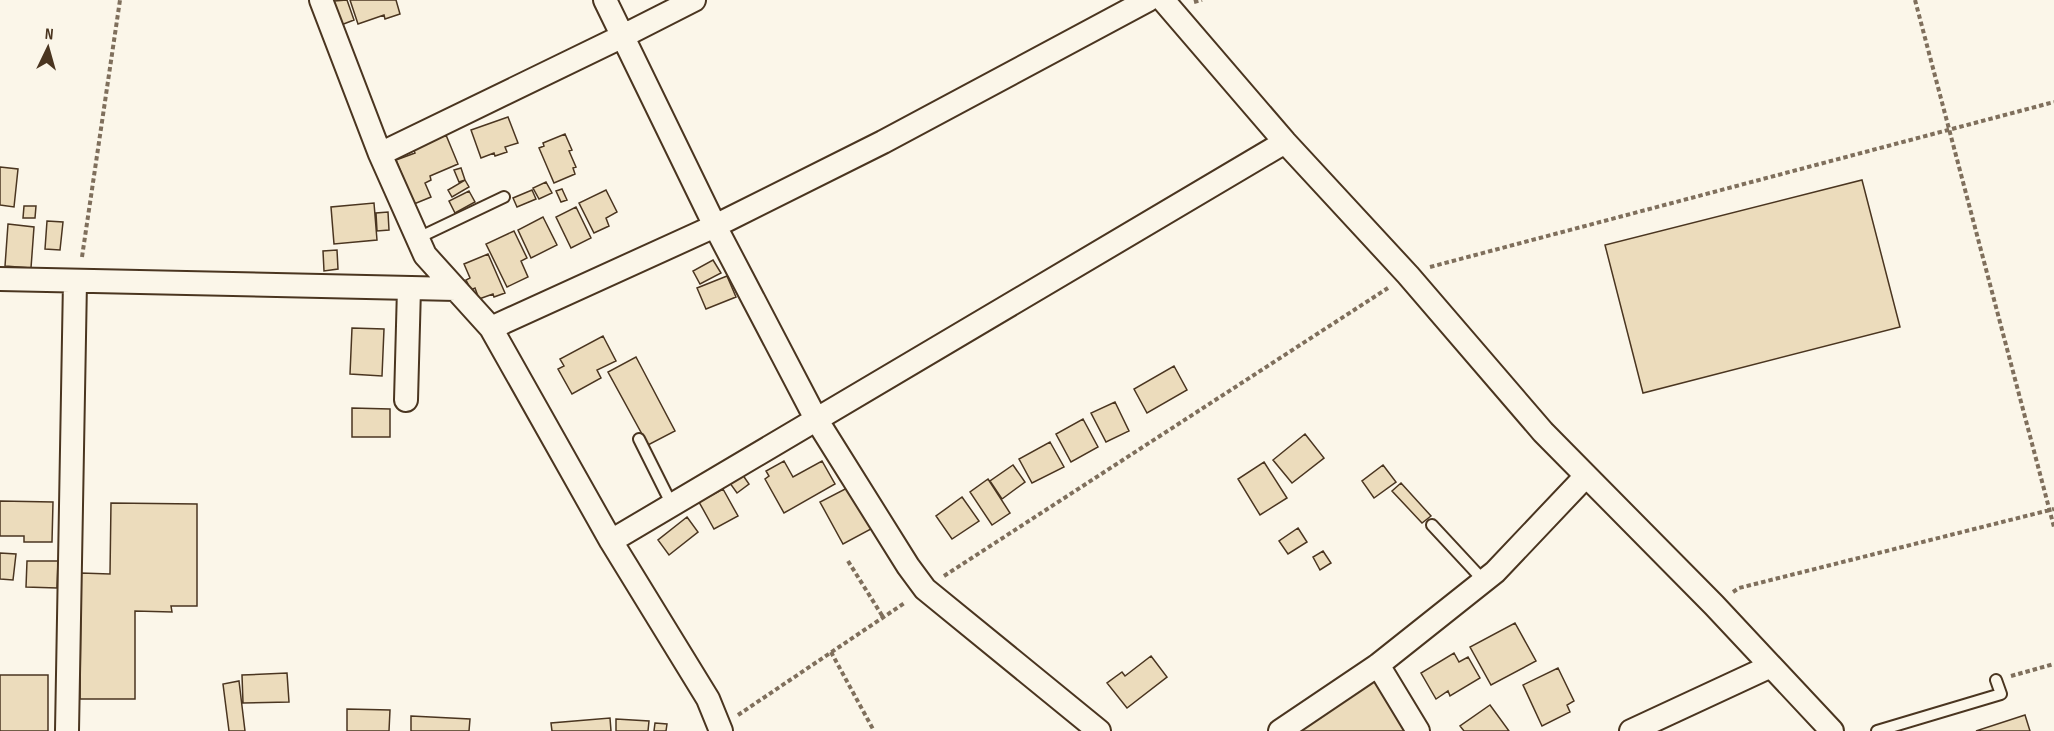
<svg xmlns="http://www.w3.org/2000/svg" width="2054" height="731" font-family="'Sofia Sans Condensed',sans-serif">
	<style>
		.building { fill: #ecdcbc; stroke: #4a3520; stroke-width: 1.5 }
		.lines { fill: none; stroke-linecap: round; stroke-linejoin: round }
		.lane-casing { stroke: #4a3520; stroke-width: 14 }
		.street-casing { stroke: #4a3520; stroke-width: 26 }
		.path { stroke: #7f6f5c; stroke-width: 4; stroke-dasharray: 4.5 3; stroke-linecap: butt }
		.lane { stroke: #fbf6e9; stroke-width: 10 }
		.street { stroke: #fbf6e9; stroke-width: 22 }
	</style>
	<rect width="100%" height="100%" fill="#fbf6e9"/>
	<path class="building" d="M 347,0 L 354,20 L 341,25 L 334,1 Z
		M 350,0 L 396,0 L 400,14 L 385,19 L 384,15 L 358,24 Z
		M 508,117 L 518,143 L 505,147 L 507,152 L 495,156 L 494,153 L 481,158 L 471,130 Z
		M 565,134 L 572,150 L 569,151 L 576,167 L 573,168 L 575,174 L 554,183 L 539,148 L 544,146 L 543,143 Z
		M 446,135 L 458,164 L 430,176 L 431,180 L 425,183 L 431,197 L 414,204 L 396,160 L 415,153 L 413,148 Z
		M 0,167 L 18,169 L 14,207 L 0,205 Z
		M 461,168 L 465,180 L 459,182 L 454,170 Z
		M 465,180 L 469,187 L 452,197 L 448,190 Z
		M 1862,180 L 1900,327 L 1643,393 L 1605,245 Z
		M 546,182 L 552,193 L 539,199 L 533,188 Z
		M 562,189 L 567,200 L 561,202 L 556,191 Z
		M 532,190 L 536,199 L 517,207 L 513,198 Z
		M 606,190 L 617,212 L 606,218 L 609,226 L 594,233 L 579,203 Z
		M 469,191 L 475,202 L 455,213 L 449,201 Z
		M 374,203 L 377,240 L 334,244 L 331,207 Z
		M 24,206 L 36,206 L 35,218 L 23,218 Z
		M 576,207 L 591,238 L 571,248 L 556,217 Z
		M 388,212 L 389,230 L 377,231 L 376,213 Z
		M 543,217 L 557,245 L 531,258 L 518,230 Z
		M 47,221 L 63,222 L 60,250 L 45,249 Z
		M 8,224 L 34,227 L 31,268 L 5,266 Z
		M 514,231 L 527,258 L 521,261 L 528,277 L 507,287 L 486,244 Z
		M 337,250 L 338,269 L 324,271 L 323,251 Z
		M 488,254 L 505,293 L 494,297 L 493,294 L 479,299 L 475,288 L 471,290 L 466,280 L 470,278 L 464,264 Z
		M 713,260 L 721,273 L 700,284 L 693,271 Z
		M 727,276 L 736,297 L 706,309 L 697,288 Z
		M 352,328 L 384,329 L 382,376 L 350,374 Z
		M 603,336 L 616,361 L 597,370 L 601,378 L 572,394 L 558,369 L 564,366 L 560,359 Z
		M 636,357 L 675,431 L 648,445 L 608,372 Z
		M 1174,366 L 1187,390 L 1147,413 L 1134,389 Z
		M 1115,402 L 1129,431 L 1106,442 L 1091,413 Z
		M 352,408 L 390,409 L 390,437 L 352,437 Z
		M 1083,419 L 1098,447 L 1071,462 L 1056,434 Z
		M 1305,434 L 1324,458 L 1292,483 L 1273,460 Z
		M 1050,442 L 1064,467 L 1032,483 L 1019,459 Z
		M 784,461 L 793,477 L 822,461 L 835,484 L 784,513 L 765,479 L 769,476 L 766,471 Z
		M 1264,462 L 1287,498 L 1260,515 L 1238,479 Z
		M 1013,465 L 1025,482 L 1002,499 L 990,481 Z
		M 1383,465 L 1396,482 L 1374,498 L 1362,481 Z
		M 740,471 L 749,484 L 737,493 L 727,479 Z
		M 988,479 L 1010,513 L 992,525 L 970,492 Z
		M 1401,483 L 1431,516 L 1422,523 L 1392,491 Z
		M 849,487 L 871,529 L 843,544 L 820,502 Z
		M 723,489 L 738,516 L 714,529 L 699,502 Z
		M 962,497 L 979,521 L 952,539 L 936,516 Z
		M 0,501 L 53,502 L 52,542 L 24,542 L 24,536 L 0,536 Z
		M 111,503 L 197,504 L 197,606 L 171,606 L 172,612 L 135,611 L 135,699 L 80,699 L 81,573 L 110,574 Z
		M 687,517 L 698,532 L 669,555 L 658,540 Z
		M 1298,528 L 1307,542 L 1288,554 L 1279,541 Z
		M 1323,551 L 1331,563 L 1320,570 L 1313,557 Z
		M 0,553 L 16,554 L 13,580 L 0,579 Z
		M 27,561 L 58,561 L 57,588 L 26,587 Z
		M 1515,623 L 1536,661 L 1491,685 L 1470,647 Z
		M 1454,653 L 1459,662 L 1468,657 L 1480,678 L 1450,696 L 1448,691 L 1436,699 L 1421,673 Z
		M 1151,656 L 1167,677 L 1127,708 L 1107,683 L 1122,672 L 1125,676 Z
		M 1558,668 L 1574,701 L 1567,705 L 1570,712 L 1542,726 L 1523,685 Z
		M 287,673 L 289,702 L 243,703 L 242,675 Z
		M 0,675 L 48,675 L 48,731 L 0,731 Z
		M 1374,678 L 1408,731 L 1292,731 Z
		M 239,681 L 245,731 L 229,731 L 223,684 Z
		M 1490,705 L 1509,731 L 1464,731 L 1460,726 Z
		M 347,709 L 390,710 L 389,731 L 347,731 Z
		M 2025,715 L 2030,731 L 1976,731 Z
		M 411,716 L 470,719 L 469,731 L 411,731 Z
		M 610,718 L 611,731 L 552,731 L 551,723 Z
		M 616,719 L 649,721 L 648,731 L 616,731 Z
		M 655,723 L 667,724 L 666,731 L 654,731 Z"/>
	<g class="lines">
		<g class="lane-casing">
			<path id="lane" d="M 418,238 L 504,197
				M 639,439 L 672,505
				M 1432,525 L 1484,581
				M 1877,731 L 2001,694 L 1996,680"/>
		</g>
		<g class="street-casing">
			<path id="street" d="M 321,0 L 380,154 L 425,255 L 491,328 L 611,541 L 708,699 L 721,731
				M 605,0 L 715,226 L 816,419 L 908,566 L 925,589 L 1099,731
				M 1163,0 L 1285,142 L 1408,275 L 1543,432 L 1714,605 L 1832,731
				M 380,154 L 623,36 L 694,0
				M 0,279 L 456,289
				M 491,328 L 715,226 L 883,142 L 1148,0
				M 406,400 L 409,288
				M 611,541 L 1285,142
				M 1378,665 L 1418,731
				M 67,731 L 75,281
				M 1280,731 L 1378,665 L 1495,572 L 1586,476
				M 1631,731 L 1771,666"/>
		</g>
		<path class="path" d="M 1915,0 L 2054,527
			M 1194,2 L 1202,0
			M 82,257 L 120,0
			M 1430,267 L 2054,102
			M 848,561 L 883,617
			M 944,576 L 1388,288
			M 1733,592 L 1739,588 L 2054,509
			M 831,652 L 874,731
			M 2011,676 L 2054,664
			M 738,715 L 906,602"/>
		<use href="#lane" class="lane"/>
		<use href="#street" class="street"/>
	</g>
	<g transform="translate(48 48) rotate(5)" stroke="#fbf6e9" stroke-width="4.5" paint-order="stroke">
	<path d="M0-4.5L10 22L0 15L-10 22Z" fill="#4a3520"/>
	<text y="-9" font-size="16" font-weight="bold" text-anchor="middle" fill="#4a3520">N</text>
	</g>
</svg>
